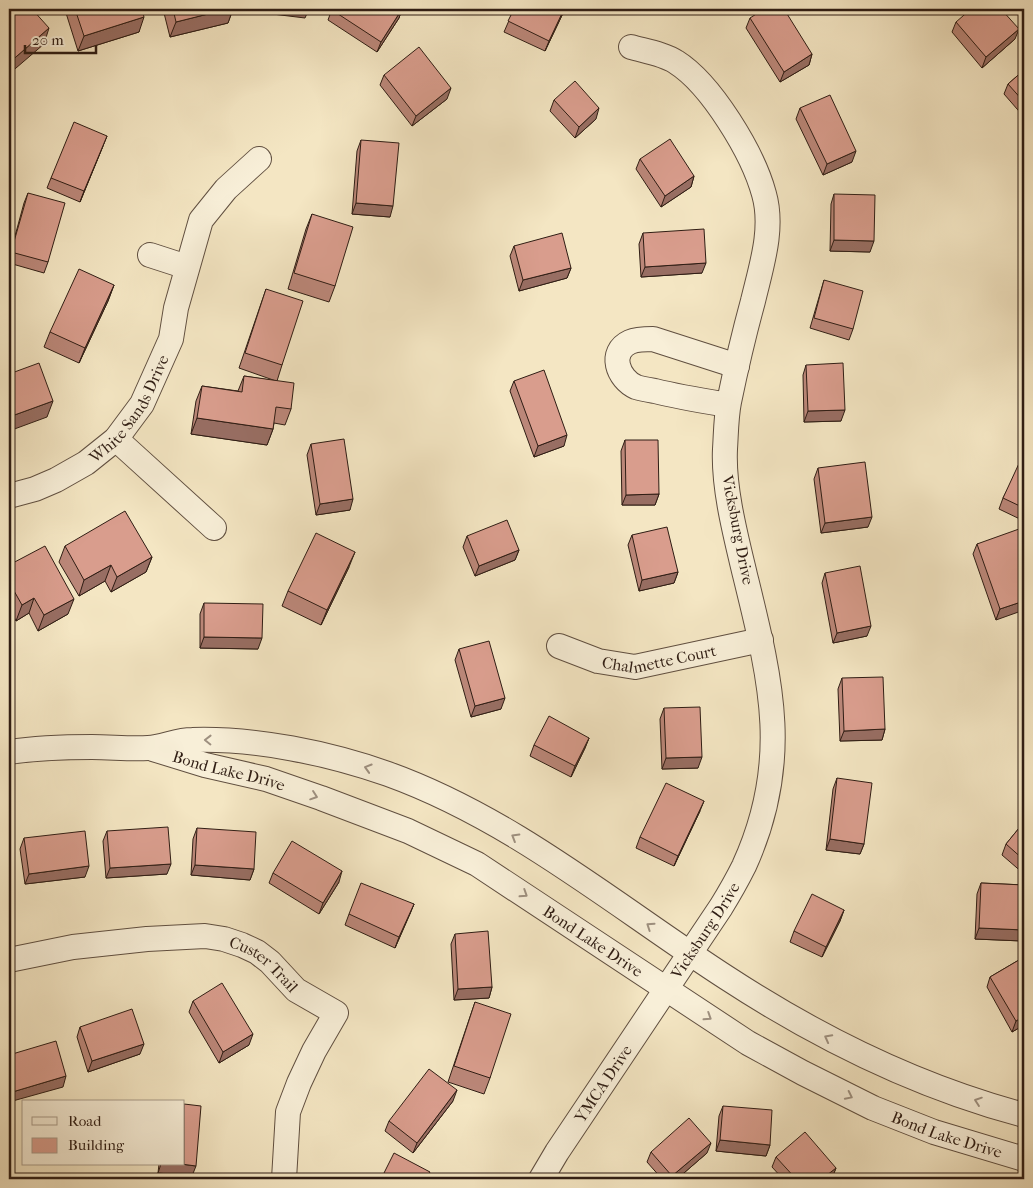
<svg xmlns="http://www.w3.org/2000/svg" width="1033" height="1188" font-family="'IM FELL French Canon',serif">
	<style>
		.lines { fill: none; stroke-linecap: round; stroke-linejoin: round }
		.minor-casing { stroke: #604f40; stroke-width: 26 }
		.minor { stroke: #f8efd8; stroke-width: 24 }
		.wall { fill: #bb8779; stroke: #2f1d14 }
		.shaded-wall { fill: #986e63; stroke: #2f1d14 }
		.building { fill: #d99d8d; stroke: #2f1d14 }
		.oneway { stroke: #9e9080 }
		.labels { text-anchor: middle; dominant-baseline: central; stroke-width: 4; stroke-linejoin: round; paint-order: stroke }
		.street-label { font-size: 16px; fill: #2f1d14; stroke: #f8efd8 }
	</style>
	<rect width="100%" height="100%" fill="#f4e6c3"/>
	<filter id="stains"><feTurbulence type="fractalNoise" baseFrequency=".004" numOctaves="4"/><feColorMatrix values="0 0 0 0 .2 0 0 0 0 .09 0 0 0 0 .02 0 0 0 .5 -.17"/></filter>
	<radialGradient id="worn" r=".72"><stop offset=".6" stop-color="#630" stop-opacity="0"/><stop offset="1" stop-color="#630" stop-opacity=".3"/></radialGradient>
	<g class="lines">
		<g class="minor-casing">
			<g id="minor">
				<path d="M 150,255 L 187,267"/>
				<path d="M 728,405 C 704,401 679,397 655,391 C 649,390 642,389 636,387 C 618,379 608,352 630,342 C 637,339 645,339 653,339 L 737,366"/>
				<path d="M 116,439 L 214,528"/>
				<path id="s1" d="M 9,496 L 35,489 L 56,480 L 86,463 L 116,439 L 142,404 L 171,339 L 176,308 L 201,220 L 226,189 L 259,159"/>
				<path id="s2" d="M 559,646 L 598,661 L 635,667 L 761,640"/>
				<path id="s3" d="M 153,749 L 205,765 L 266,779 L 321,798 L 408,831 L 477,864 L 748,1043 L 803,1073 L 873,1108 L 934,1132 L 1024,1159"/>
				<path d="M 9,752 C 36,748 65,747 92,747 C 111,747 129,749 148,748 C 163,747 177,740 192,740 C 256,738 328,753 388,774 C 513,819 617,907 727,978 C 819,1038 918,1087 1024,1115"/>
				<path id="s4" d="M 9,960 L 73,947 L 147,939 L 205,936 L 224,939 L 242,945 L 257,952 L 270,962 L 296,990 L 336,1013 L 314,1051 L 299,1083 L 288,1112 L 284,1179"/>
				<path id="s5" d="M 541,1179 L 557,1152 L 721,907 C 729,894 737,880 744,866 C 792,761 771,681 745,575 C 736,537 723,488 725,449 C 726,434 726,417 729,402 C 736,368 744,334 753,301 C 761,267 774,229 764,194 C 753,153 711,84 676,62 C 664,54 645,51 631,47"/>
			</g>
		</g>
		<use href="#minor" class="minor"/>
	</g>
	<path class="wall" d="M 67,9 L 142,9 L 139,32 L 78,51 L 66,13 Z
		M 163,9 L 233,9 L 228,23 L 170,37 Z
		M 332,9 L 402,9 L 399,18 L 377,52 L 328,20 Z
		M 514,9 L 565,9 L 545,51 L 504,32 Z
		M 750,18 L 812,54 L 809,65 L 780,82 L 746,28 Z
		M 956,22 L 1015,39 L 982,68 L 952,32 Z
		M 1024,70 L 1024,117 L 1004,94 L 1008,84 Z
		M 384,75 L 447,99 L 412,126 L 380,85 Z
		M 554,100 L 596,119 L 575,138 L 550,111 Z
		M 800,108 L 852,162 L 823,175 L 796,119 Z
		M 361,140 L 390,217 L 352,214 L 357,151 Z
		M 103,146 L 80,202 L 47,188 L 51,178 Z
		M 640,159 L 694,176 L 691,187 L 661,207 L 636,169 Z
		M 28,193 L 48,262 L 44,273 L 9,263 L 9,258 L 24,203 Z
		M 834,194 L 870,252 L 830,251 L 831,204 Z
		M 312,214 L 335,286 L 329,302 L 288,289 L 306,229 Z
		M 643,233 L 702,273 L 641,277 L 639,244 Z
		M 514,246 L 571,268 L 567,278 L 519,291 L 510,256 Z
		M 824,280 L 853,329 L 849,340 L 810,328 Z
		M 114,285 L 108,301 L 79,363 L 44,347 L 50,332 Z
		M 266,289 L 282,365 L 277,381 L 291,409 L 285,425 L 274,423 L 273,429 L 267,445 L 191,434 L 196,401 L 202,386 L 238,391 L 244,376 L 276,381 L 239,368 Z
		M 806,365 L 841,421 L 804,422 L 803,375 Z
		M 514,381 L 564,446 L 534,457 L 510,391 Z
		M 625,440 L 659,494 L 655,505 L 622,505 L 621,451 Z
		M 311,444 L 350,510 L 316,515 L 307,455 Z
		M 1024,458 L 1024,521 L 999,509 L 1003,498 Z
		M 818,468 L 868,527 L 821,533 L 814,479 Z
		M 632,535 L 678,572 L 674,583 L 639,591 L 628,545 Z
		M 467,536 L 519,550 L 515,560 L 475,576 L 463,547 Z
		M 977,544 L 1024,544 L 996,620 L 973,554 Z
		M 65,546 L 152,557 L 146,572 L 111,592 L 105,581 L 79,596 L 59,562 Z
		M 9,565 L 68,614 L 38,631 L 29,613 L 16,621 L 9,608 Z
		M 349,567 L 321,625 L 282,606 L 288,591 Z
		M 825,573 L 867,636 L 833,643 L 822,583 Z
		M 204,603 L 258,649 L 200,648 L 200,614 Z
		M 459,649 L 501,709 L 471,717 L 455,660 Z
		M 842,678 L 885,729 L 882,740 L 840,741 L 838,689 Z
		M 664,708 L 698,768 L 662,769 L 660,719 Z
		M 589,738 L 585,748 L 571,777 L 530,756 L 534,745 Z
		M 837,778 L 864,844 L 860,854 L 826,850 L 833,789 Z
		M 700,811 L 674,866 L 636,848 L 640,837 Z
		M 1024,822 L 1024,874 L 1002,855 L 1006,844 Z
		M 197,828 L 254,869 L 250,880 L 191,875 L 193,839 Z
		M 107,831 L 167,874 L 106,878 L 103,841 Z
		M 24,838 L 85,877 L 25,884 L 20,849 Z
		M 273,873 L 339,882 L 319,914 L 269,883 Z
		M 981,883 L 1024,885 L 1024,935 L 1022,941 L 975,939 L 977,894 Z
		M 414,904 L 395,948 L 345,925 L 349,914 Z
		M 844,910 L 840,921 L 822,957 L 790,942 L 794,931 Z
		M 455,934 L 492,987 L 489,998 L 454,1000 L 451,944 Z
		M 1024,957 L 1024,1025 L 1012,1032 L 987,987 L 990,977 Z
		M 193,1001 L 249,1045 L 219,1063 L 189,1012 Z
		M 475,1002 L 490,1078 L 484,1094 L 448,1082 Z
		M 80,1027 L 140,1054 L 88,1072 L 77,1037 Z
		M 453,1101 L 413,1153 L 385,1131 L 389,1121 Z
		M 723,1106 L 770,1145 L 766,1156 L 716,1151 L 719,1116 Z
		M 651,1152 L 707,1153 L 677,1179 L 662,1179 L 647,1162 Z
		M 776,1157 L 836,1168 L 832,1178 L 831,1179 L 783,1179 L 772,1167 Z
		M 159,1164 L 184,1164 L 192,1176 L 158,1173 Z"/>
	<path class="shaded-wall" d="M 228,9 L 233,9 L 228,23 L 170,37 L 176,22 Z
		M 249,9 L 309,9 L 305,18 L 248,11 Z
		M 402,9 L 399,18 L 377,52 L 381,42 Z
		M 564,9 L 565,9 L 545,51 L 549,41 Z
		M 144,17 L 139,32 L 78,51 L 84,36 Z
		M 49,28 L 44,44 L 9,74 L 9,63 Z
		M 1019,29 L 1015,39 L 982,68 L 986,57 Z
		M 812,54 L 809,65 L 780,82 L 784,72 Z
		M 451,88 L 447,99 L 412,126 L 416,116 Z
		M 599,108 L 596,119 L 575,138 L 579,127 Z
		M 107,136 L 103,146 L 80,202 L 84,191 Z
		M 856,151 L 852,162 L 823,175 L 827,164 Z
		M 694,176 L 691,187 L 661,207 L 665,196 Z
		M 356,203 L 393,206 L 390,217 L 352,214 Z
		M 834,240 L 874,241 L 870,252 L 830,251 Z
		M 706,263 L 702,273 L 641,277 L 645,267 Z
		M 571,268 L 567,278 L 519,291 L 523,280 Z
		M 114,285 L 108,301 L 79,363 L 85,348 Z
		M 53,401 L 47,417 L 9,431 L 9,417 Z
		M 845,410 L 841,421 L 804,422 L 808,411 Z
		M 197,418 L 273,429 L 267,445 L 191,434 Z
		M 567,435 L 564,446 L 534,457 L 538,446 Z
		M 659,494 L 655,505 L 622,505 L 626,495 Z
		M 353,499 L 350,510 L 316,515 L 320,504 Z
		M 872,517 L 868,527 L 821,533 L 825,523 Z
		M 519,550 L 515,560 L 475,576 L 479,566 Z
		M 355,552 L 349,567 L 321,625 L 327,610 Z
		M 152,557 L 146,572 L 111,592 L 117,577 Z
		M 111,565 L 105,581 L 79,596 L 84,580 Z
		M 678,572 L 674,583 L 639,591 L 642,580 Z
		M 34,598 L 29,613 L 16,621 L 22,605 Z
		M 74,599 L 68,614 L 38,631 L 44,615 Z
		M 1024,601 L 1024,610 L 996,620 L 1000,609 Z
		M 871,626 L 867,636 L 833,643 L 837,633 Z
		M 204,637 L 262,638 L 258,649 L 200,648 Z
		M 505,698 L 501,709 L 471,717 L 475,706 Z
		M 885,729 L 882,740 L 840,741 L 844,731 Z
		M 589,738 L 585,748 L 571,777 L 575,766 Z
		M 702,757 L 698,768 L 662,769 L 666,758 Z
		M 704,801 L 700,811 L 674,866 L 678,856 Z
		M 830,839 L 864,844 L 860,854 L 826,850 Z
		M 171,864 L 167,874 L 106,878 L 110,868 Z
		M 195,865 L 254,869 L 250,880 L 191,875 Z
		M 89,866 L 85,877 L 25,884 L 29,874 Z
		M 342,871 L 339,882 L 319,914 L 323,903 Z
		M 414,904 L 410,914 L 395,948 L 399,937 Z
		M 844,910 L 840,921 L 822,957 L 826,947 Z
		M 979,928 L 1024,930 L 1024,935 L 1022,941 L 975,939 Z
		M 492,987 L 489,998 L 454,1000 L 458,989 Z
		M 1024,1016 L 1024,1025 L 1012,1032 L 1016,1021 Z
		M 253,1034 L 249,1045 L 219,1063 L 223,1052 Z
		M 144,1044 L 140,1054 L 88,1072 L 92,1061 Z
		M 66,1076 L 63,1087 L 9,1102 L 9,1093 Z
		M 457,1090 L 453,1101 L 413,1153 L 417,1143 Z
		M 720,1140 L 770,1145 L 766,1156 L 716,1151 Z
		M 711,1143 L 707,1153 L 677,1179 L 671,1179 L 672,1176 Z
		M 161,1164 L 181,1164 L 196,1166 L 192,1176 L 158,1173 Z
		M 836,1168 L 832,1178 L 831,1179 L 822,1179 Z"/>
	<path class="building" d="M 9,9 L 32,9 L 49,28 L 9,63 Z
		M 75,9 L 142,9 L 144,17 L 84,36 Z
		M 173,9 L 228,9 L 176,22 Z
		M 332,9 L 402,9 L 381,42 L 332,10 Z
		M 514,9 L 564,9 L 549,41 L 508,21 Z
		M 764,9 L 784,9 L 812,54 L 784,72 L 750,18 Z
		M 971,9 L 1001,9 L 1019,29 L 986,57 L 956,22 Z
		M 419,47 L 451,88 L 416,116 L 384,75 Z
		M 1024,70 L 1024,102 L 1008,84 Z
		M 575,81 L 599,108 L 579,127 L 554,100 Z
		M 830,95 L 856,151 L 827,164 L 800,108 Z
		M 74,122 L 107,136 L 84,191 L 51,178 Z
		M 670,139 L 694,176 L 665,196 L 640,159 Z
		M 361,140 L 399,143 L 393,206 L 356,203 Z
		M 28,193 L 65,203 L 48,262 L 11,252 Z
		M 834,194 L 875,195 L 874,241 L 834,240 Z
		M 312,214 L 353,227 L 335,286 L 294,273 Z
		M 704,229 L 706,263 L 645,267 L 643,233 Z
		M 562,233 L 571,268 L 523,280 L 514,246 Z
		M 79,269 L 114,285 L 85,348 L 50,332 Z
		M 824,280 L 863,291 L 853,329 L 814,318 Z
		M 266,289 L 303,301 L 282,365 L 245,353 Z
		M 39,363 L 53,401 L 9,417 L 9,374 Z
		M 843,363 L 845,410 L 808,411 L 806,365 Z
		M 544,370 L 567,435 L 538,446 L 514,381 Z
		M 244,376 L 294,383 L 291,409 L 276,407 L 273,429 L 197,418 L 202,386 L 242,392 Z
		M 344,439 L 353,499 L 320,504 L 311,444 Z
		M 625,440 L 658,440 L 659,494 L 626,495 Z
		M 1022,457 L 1024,458 L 1024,508 L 1003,498 Z
		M 865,462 L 872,517 L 825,523 L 818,468 Z
		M 125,511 L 152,557 L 117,577 L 111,565 L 84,580 L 65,546 Z
		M 507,520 L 519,550 L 479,566 L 467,536 Z
		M 667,527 L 678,572 L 642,580 L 632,535 Z
		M 1019,529 L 1024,544 L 1024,601 L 1000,609 L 977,544 Z
		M 316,533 L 355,552 L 327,610 L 288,591 Z
		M 45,546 L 74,599 L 44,615 L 34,598 L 22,605 L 9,582 L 9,565 Z
		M 860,566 L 871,626 L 837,633 L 825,573 Z
		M 204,603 L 263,604 L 262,638 L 204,637 Z
		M 489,641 L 505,698 L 475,706 L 459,649 Z
		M 883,677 L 885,729 L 844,731 L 842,678 Z
		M 700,707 L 702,757 L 666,758 L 664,708 Z
		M 549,716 L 589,738 L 575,766 L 534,745 Z
		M 837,778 L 872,783 L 864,844 L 830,839 Z
		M 666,783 L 704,801 L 678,856 L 640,837 Z
		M 1024,822 L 1024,860 L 1006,844 Z
		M 168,827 L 171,864 L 110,868 L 107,831 Z
		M 197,828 L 256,832 L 254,869 L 195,865 Z
		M 85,831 L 89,866 L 29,874 L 24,838 Z
		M 292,841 L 342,871 L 323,903 L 273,873 Z
		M 361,883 L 414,904 L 399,937 L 349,914 Z
		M 981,883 L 1024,885 L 1024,930 L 979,928 Z
		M 812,894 L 844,910 L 826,947 L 794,931 Z
		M 488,931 L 492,987 L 458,989 L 455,934 Z
		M 1024,957 L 1024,1016 L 1016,1021 L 990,977 Z
		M 222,983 L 253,1034 L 223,1052 L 193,1001 Z
		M 475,1002 L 511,1014 L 490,1078 L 454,1066 Z
		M 132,1009 L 144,1044 L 92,1061 L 80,1027 Z
		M 56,1041 L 66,1076 L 9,1093 L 9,1055 Z
		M 429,1069 L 457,1090 L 417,1143 L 389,1121 Z
		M 184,1104 L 201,1106 L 196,1166 L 181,1164 L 184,1164 Z
		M 723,1106 L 772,1110 L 770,1145 L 720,1140 Z
		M 689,1118 L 711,1143 L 672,1176 L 651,1152 Z
		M 805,1132 L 836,1168 L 822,1179 L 796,1179 L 776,1157 Z
		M 394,1153 L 430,1172 L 426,1179 L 381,1179 Z
		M 642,1174 L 652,1179 L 639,1179 Z"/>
	<defs><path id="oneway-chevron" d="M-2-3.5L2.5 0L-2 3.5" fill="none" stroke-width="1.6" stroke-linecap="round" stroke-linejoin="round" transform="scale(1.25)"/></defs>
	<g class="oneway">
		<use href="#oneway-chevron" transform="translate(208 740) rotate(-179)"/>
		<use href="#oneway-chevron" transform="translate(368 768) rotate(-163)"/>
		<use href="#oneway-chevron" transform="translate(314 796) rotate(19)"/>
		<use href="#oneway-chevron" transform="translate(515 837) rotate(-149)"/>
		<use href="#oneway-chevron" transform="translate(524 894) rotate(33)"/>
		<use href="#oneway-chevron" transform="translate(650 926) rotate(-146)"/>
		<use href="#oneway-chevron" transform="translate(708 1017) rotate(33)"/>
		<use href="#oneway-chevron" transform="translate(828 1038) rotate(-152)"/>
		<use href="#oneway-chevron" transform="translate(849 1096) rotate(26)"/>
		<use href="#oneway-chevron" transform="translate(978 1101) rotate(-161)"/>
	</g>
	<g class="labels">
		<g class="street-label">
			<text stroke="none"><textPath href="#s1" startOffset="155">White Sands Drive</textPath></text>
			<text transform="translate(738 530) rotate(79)">Vicksburg Drive</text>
			<text stroke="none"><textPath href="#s2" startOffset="104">Chalmette Court</textPath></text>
			<text stroke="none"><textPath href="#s3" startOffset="79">Bond Lake Drive</textPath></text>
			<text stroke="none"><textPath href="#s5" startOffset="298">Vicksburg Drive</textPath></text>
			<text stroke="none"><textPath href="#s3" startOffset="484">Bond Lake Drive</textPath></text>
			<text stroke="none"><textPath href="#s4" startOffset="265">Custer Trail</textPath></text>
			<text stroke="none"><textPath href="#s5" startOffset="114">YMCA Drive</textPath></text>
			<text stroke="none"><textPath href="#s3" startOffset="889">Bond Lake Drive</textPath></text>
		</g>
	</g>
	<rect width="1033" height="1188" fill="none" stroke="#f4e6c3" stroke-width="30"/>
	<rect x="10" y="10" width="1013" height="1168" fill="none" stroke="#2f1d14" stroke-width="2.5"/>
	<rect x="15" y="15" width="1003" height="1158" fill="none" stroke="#2f1d14"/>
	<rect x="22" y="1100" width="162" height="65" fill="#f8efd8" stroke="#a89b8a"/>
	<rect x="32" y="1117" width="25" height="8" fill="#f8efd8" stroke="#a89b8a"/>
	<text x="68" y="1126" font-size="15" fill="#2f1d14">Road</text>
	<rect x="32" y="1138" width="25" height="15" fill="#d99d8d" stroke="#a89b8a"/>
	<text x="68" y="1150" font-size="15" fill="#2f1d14">Building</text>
	<path d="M25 45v8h71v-8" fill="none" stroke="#2f1d14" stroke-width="2.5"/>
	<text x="32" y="45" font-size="15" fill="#2f1d14" stroke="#f8efd8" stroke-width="4" paint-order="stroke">20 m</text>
	<rect width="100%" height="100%" filter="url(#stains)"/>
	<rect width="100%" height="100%" fill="url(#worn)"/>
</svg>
